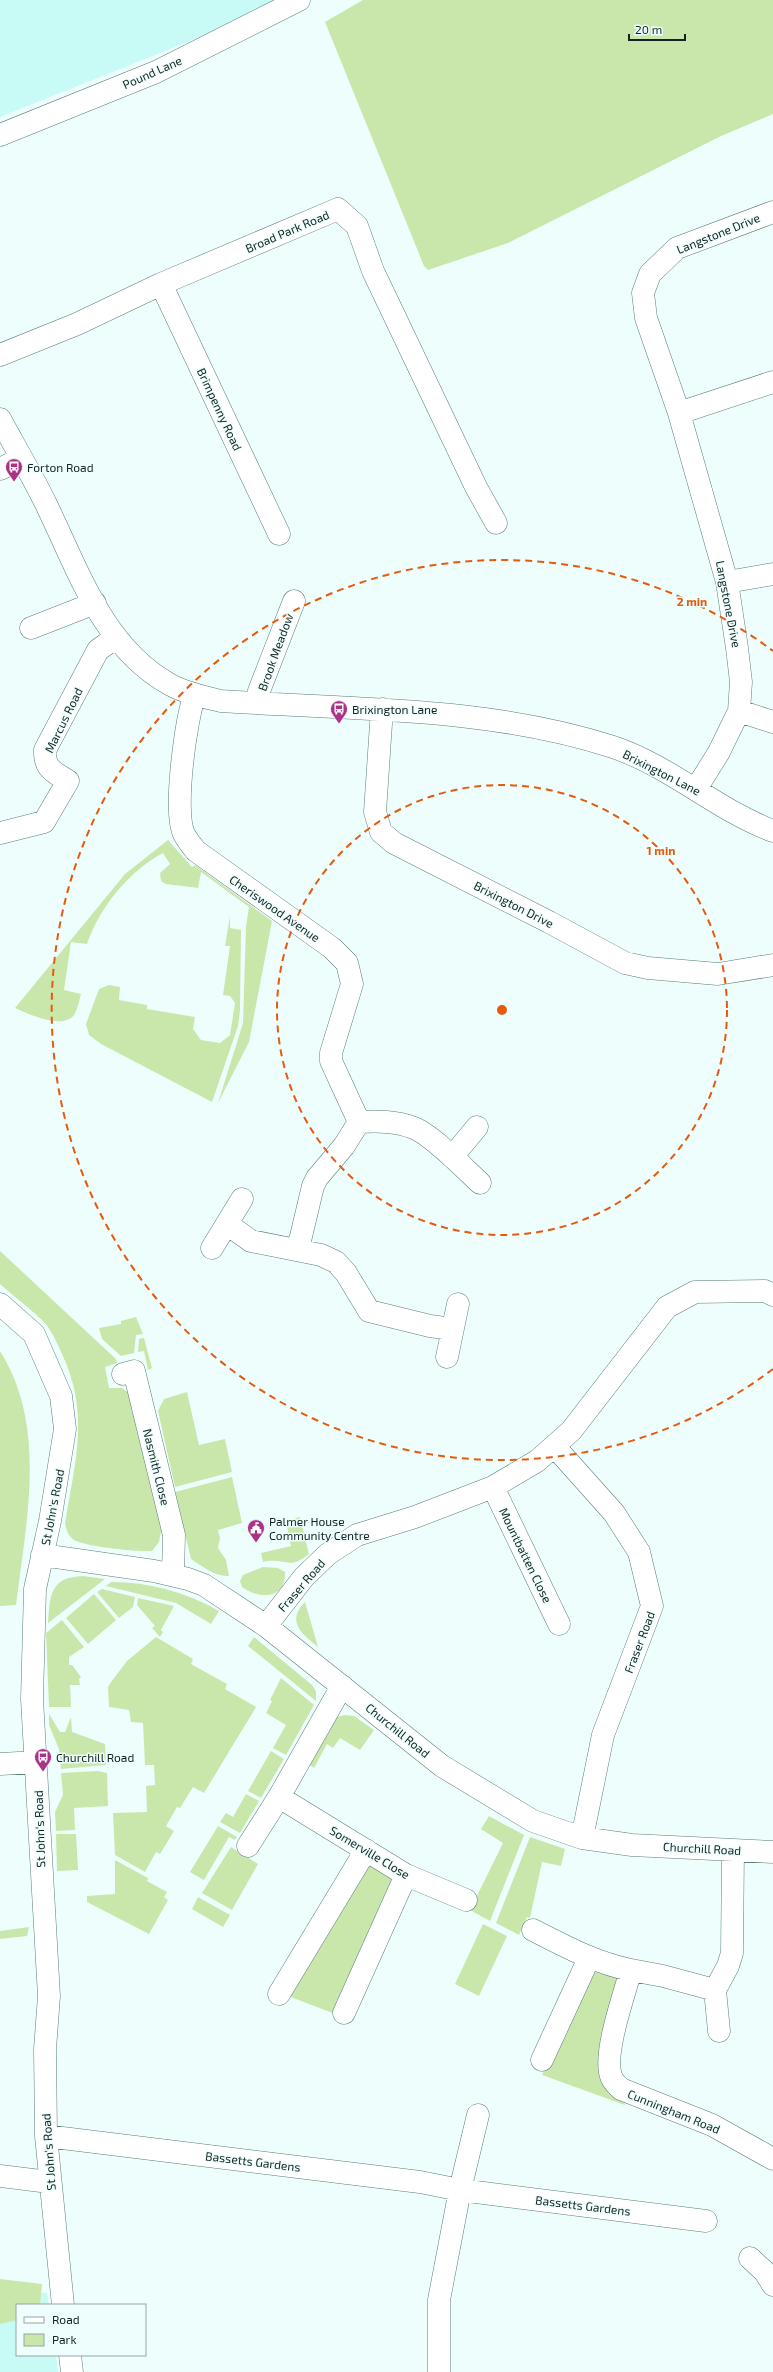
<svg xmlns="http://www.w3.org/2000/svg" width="773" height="2372" font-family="'Exo 2',sans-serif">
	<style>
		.built { fill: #c8faf6 }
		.green { fill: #cae7ab }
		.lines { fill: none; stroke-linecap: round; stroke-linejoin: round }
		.minor-casing { stroke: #597e7b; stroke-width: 23 }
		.minor { stroke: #fff; stroke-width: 22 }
		.ring { fill: none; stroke: #e8590c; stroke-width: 2; stroke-dasharray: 7 5 }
		.labels { text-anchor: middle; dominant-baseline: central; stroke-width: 3; stroke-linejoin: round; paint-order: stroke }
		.street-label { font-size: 12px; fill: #142322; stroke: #eefefd }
		.poi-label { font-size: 12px; fill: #142322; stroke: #eefefd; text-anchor: start }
		.centre { fill: #e8590c; stroke: #eefefd; stroke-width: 2 }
		.ring-label { font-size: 12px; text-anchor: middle; font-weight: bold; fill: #e8590c; stroke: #eefefd; stroke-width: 3; stroke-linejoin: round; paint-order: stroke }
	</style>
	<rect width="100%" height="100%" fill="#eefefd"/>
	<path class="built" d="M 0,0 L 283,0 L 195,39 L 0,117 Z
		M 0,2289 L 47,2293 L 49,2305 L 17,2305 L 17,2355 L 56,2355 L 58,2372 L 0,2372 Z"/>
	<path class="green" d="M 363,0 L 773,0 L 773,114 L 719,137 L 508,243 L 428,270 L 424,266 L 325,22 Z
		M 168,840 L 192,867 L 195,865 L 272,921 L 249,1042 L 218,1103 L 243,1023 L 246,926 L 249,907 L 201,872 L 198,888 L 166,884 L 161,881 L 160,873 L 170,864 L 163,853 C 128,872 100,907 87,944 L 71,942 L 64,990 L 81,994 C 79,1000 78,1009 74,1015 C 63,1030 28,1014 15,1008 L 125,874 Z
		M 230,916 L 230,928 L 241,930 L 240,1011 L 238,1026 L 212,1102 L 101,1044 L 89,1035 L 86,1024 L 99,989 L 109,985 L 120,987 L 119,1000 L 147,1005 L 147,1009 L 195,1017 L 193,1029 L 201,1040 L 220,1043 L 230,1035 L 235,1003 L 230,996 L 223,995 L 230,946 L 225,946 Z
		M 0,1251 L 116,1359 L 117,1363 L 105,1367 L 109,1388 L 122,1388 L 132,1395 L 165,1530 L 161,1532 L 159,1542 L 152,1551 C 136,1552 91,1547 76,1541 C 69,1538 66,1530 65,1523 C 75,1462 90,1413 62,1354 C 57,1343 52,1331 44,1322 C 31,1309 14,1297 0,1284 Z
		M 136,1317 L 143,1334 L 136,1335 L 134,1353 L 121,1356 L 102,1339 L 99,1328 L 121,1324 L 121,1321 Z
		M 144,1338 L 152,1368 L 148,1370 L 144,1351 L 138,1352 L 139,1339 Z
		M 0,1351 C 48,1427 26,1522 16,1605 L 0,1606 Z
		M 187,1392 L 199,1445 L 225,1439 L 232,1472 L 175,1487 L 158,1411 L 164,1399 Z
		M 232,1477 L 242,1523 L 218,1530 L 220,1538 L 218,1548 L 226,1560 L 229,1576 C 215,1577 202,1566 191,1559 L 175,1492 Z
		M 300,1517 L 309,1554 C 289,1571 285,1557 263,1562 L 261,1553 L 291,1546 L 286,1521 Z
		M 263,1567 L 278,1568 L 285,1572 C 286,1599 260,1600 242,1587 L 240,1581 L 243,1575 Z
		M 83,1576 L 105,1579 L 48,1623 C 50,1595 50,1577 83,1576 Z
		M 111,1582 C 149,1582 186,1592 219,1611 L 211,1624 L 176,1603 L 106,1586 Z
		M 102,1589 L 135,1597 L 133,1607 L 119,1618 L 97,1592 Z
		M 94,1594 L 116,1620 L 88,1644 L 66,1618 Z
		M 138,1598 L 174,1606 L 161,1630 L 163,1632 L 160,1637 L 152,1628 L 155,1626 L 137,1605 Z
		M 305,1602 L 318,1647 C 301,1634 286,1621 305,1602 Z
		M 62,1620 L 84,1647 L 69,1657 L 69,1665 L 72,1665 L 81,1677 L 79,1679 L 80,1685 L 70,1685 L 71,1707 L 49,1707 L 46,1633 Z
		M 156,1637 L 193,1659 L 191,1664 L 227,1684 L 225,1689 L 256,1707 L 204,1793 L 193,1787 L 180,1808 L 177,1807 L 166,1826 L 174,1831 L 160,1854 L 156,1852 L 145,1872 L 115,1855 L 113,1813 L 147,1812 L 146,1786 L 155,1785 L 154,1765 L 145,1765 L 143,1723 L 131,1722 L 129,1710 L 109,1707 L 108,1687 L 111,1682 L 127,1661 Z
		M 254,1637 L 312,1685 L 316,1691 L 316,1701 L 248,1646 Z
		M 281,1678 L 314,1705 L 286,1755 L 273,1748 L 286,1725 L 266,1713 L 272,1701 L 270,1700 Z
		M 49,1714 L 60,1732 L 65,1732 L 71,1717 L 72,1732 L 105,1744 L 106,1765 L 61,1769 L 59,1749 L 49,1725 Z
		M 345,1715 L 354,1716 L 374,1730 L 360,1750 L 340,1738 L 333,1748 L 327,1744 L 314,1768 L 308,1764 L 332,1723 L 337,1717 Z
		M 271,1751 L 284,1759 L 261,1798 L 248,1791 Z
		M 98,1771 L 107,1773 L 108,1806 L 74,1808 L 75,1830 L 56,1831 L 55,1812 L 63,1795 L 61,1773 Z
		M 246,1794 L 259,1801 L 240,1833 L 220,1822 L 226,1813 L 233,1817 Z
		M 489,1816 L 524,1835 L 490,1921 L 470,1910 L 503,1843 L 481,1829 Z
		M 218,1826 L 237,1837 L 235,1840 L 229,1837 L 204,1880 L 190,1872 Z
		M 56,1834 L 76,1834 L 78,1870 L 57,1871 Z
		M 530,1837 L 565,1849 L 561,1866 L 542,1862 L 530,1918 L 527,1917 L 519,1935 L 496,1923 Z
		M 231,1847 L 258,1864 L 232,1910 L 202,1893 Z
		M 115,1860 L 148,1878 L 147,1881 L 167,1892 L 164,1897 L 168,1900 L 149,1934 L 87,1902 L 87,1896 L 115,1894 Z
		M 372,1863 L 396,1880 L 338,2015 L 288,1996 L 366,1865 Z
		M 198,1897 L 230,1915 L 223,1927 L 192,1909 Z
		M 483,1924 L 507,1936 L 479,1996 L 455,1984 Z
		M 29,1927 L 27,1936 L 0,1939 L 0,1931 Z
		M 596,1971 L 602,1971 L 619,1979 L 610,2018 L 625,2105 L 542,2075 L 583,1992 Z
		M 0,2279 L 42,2284 L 40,2305 L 17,2305 L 17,2320 L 0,2324 Z"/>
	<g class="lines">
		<g class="minor-casing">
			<path id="minor" d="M 0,135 L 156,72 L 299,0
				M 161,284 L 279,534
				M 0,355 L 77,324 L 161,284 L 338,209 L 357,226 L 373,271 L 476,487 L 496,523
				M 679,413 L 773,382
				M 0,419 C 15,447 32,475 46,504 C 78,570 103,647 169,684 C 185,693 204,697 221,701 C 352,710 486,706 613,747 C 670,766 717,810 773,831
				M 0,469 L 21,459
				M 727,582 L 773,574
				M 31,628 L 95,603
				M 195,694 C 186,719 173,811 184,834 C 187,840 192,846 196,851 L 332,948 L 347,963 L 352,984 L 331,1053 L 331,1061 L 359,1122 L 344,1146 L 317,1178 L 313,1186 L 298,1249
				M 257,703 L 259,691 L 294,601
				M 382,709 L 375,812 L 381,832 L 394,843 L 549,922 L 625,963 L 648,968 L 718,974 L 773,965
				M 739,711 L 773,722
				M 696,789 L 719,752 L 739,711 L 741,682 L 737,648 L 727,582 L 679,413 L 646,318 L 643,293 L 650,274 L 677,248 L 773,212
				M 0,833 L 44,822 L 68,781 C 54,772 44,769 45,750 L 98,650 L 115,638
				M 359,1122 C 378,1121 396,1121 414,1128 C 432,1135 465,1169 480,1183
				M 452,1157 L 477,1127
				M 227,1224 L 251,1241 L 321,1255 L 336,1262 L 346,1273 L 369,1311 L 430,1326 L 452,1329
				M 212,1248 L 242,1199
				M 0,1304 L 34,1334 L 61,1396 L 65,1429 L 50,1521 L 35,1589 L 32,1699 L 49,1996 L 45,2049 L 46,2136 L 63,2305
				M 447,1357 L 458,1304
				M 123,1374 L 134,1371 L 174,1535 L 173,1575
				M 555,1447 L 614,1513 L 639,1552 L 652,1606 L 603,1735 L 582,1838
				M 493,1487 L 559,1624
				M 42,1555 L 154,1571 L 188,1579 L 204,1585 L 266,1626 L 442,1766 L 533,1821 L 582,1838 L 632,1845 L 773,1852
				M 266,1626 L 304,1577 L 328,1554 L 357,1535 L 415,1517 L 493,1487 L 537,1461 L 571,1431 L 667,1307 L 695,1292 L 765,1291 L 773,1295
				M 0,1764 L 37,1762
				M 279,1797 L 406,1875 L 466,1900
				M 248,1846 L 279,1797 L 342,1686
				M 733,1850 L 732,1953 L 728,1966 L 715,1990 L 663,1976 L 631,1970 C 624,1995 603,2054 611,2076 C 613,2082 617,2085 621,2089 L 712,2125 L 773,2159
				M 533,1930 C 565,1946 595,1963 631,1970
				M 715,1990 L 719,2031
				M 279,1994 L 366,1850
				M 344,2013 L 406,1875
				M 542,2060 L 589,1958
				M 46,2136 L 420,2182 L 460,2190 L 706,2221
				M 0,2176 L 49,2182
				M 750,2258 L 765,2272 L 773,2285
				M 70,2355 L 72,2372
				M 439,2372 L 439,2300 L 460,2190 L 478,2115"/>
		</g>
		<use href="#minor" class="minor"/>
	</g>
	<g class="ring">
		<circle cx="502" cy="1010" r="225"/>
		<path d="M773 1369A450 450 0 1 1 773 651"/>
	</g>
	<defs>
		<g id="bus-pin" transform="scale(0.9)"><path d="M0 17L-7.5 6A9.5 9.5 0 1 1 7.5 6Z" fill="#ab3287" stroke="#eefefd"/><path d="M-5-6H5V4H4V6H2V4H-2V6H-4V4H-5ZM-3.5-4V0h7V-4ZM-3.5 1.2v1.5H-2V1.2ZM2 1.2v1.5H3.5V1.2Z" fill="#fff"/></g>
		<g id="civic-pin" transform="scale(0.9)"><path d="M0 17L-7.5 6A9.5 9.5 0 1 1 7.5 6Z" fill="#ab3287" stroke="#eefefd"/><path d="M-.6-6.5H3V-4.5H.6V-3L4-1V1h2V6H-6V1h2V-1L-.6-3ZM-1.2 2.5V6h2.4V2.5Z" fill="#fff"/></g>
	</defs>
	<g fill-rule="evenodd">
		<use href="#bus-pin" x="14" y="467"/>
		<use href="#bus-pin" x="339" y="709"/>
		<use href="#civic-pin" x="256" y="1528"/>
		<use href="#bus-pin" x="43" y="1757"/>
	</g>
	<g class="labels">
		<g class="street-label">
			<text transform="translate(152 72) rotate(-24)">Pound Lane</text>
			<text transform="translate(287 231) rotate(-23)">Broad Park Road</text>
			<text transform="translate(718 233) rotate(-22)">Langstone Drive</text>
			<text transform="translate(220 409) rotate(65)">Brimpenny Road</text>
			<text transform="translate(729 604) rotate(79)">Langstone Drive</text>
			<text transform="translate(275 652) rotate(-70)">Brook Meadow</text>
			<text transform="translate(63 720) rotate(-64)">Marcus Road</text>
			<text transform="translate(662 772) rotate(27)">Brixington Lane</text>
			<text transform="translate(514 904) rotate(27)">Brixington Drive</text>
			<text transform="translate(275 908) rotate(35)">Cheriswood Avenue</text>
			<text transform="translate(157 1467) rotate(76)">Nasmith Close</text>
			<text transform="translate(52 1507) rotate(-79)">St John's Road</text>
			<text transform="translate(526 1555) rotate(64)">Mountbatten Close</text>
			<text transform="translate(301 1585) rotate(-49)">Fraser Road</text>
			<text transform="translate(639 1642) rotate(-69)">Fraser Road</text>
			<text transform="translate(398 1730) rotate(39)">Churchill Road</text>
			<text transform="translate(39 1829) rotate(-92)">St John's Road</text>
			<text transform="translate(702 1848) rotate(3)">Churchill Road</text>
			<text transform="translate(370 1852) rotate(31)">Somerville Close</text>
			<text transform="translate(674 2111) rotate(22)">Cunningham Road</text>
			<text transform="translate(48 2152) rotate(-94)">St John's Road</text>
			<text transform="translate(253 2161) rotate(7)">Bassetts Gardens</text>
			<text transform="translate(583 2205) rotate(7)">Bassetts Gardens</text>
		</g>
		<g class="poi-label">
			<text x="27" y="467">Forton Road</text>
			<text x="352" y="709">Brixington Lane</text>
			<text x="269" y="1521">Palmer House<tspan x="269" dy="14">Community Centre</tspan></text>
			<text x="56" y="1757">Churchill Road</text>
		</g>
	</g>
	<circle cx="502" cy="1010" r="6" class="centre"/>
	<g class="ring-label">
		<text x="692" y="606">2 min</text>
		<text x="661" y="855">1 min</text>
	</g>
	<rect x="16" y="2304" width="130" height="52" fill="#eefefd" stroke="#97a6a5"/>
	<rect x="24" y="2317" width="20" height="6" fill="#ffffff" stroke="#97a6a5"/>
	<text x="52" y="2324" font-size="12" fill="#142322">Road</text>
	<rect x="24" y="2334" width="20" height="12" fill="#cae7ab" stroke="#97a6a5"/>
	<text x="52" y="2344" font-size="12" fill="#142322">Park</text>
	<path d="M629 34v6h56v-6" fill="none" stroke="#142322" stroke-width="2"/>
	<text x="635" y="34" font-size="12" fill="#142322" stroke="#eefefd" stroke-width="3" paint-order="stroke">20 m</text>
</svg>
